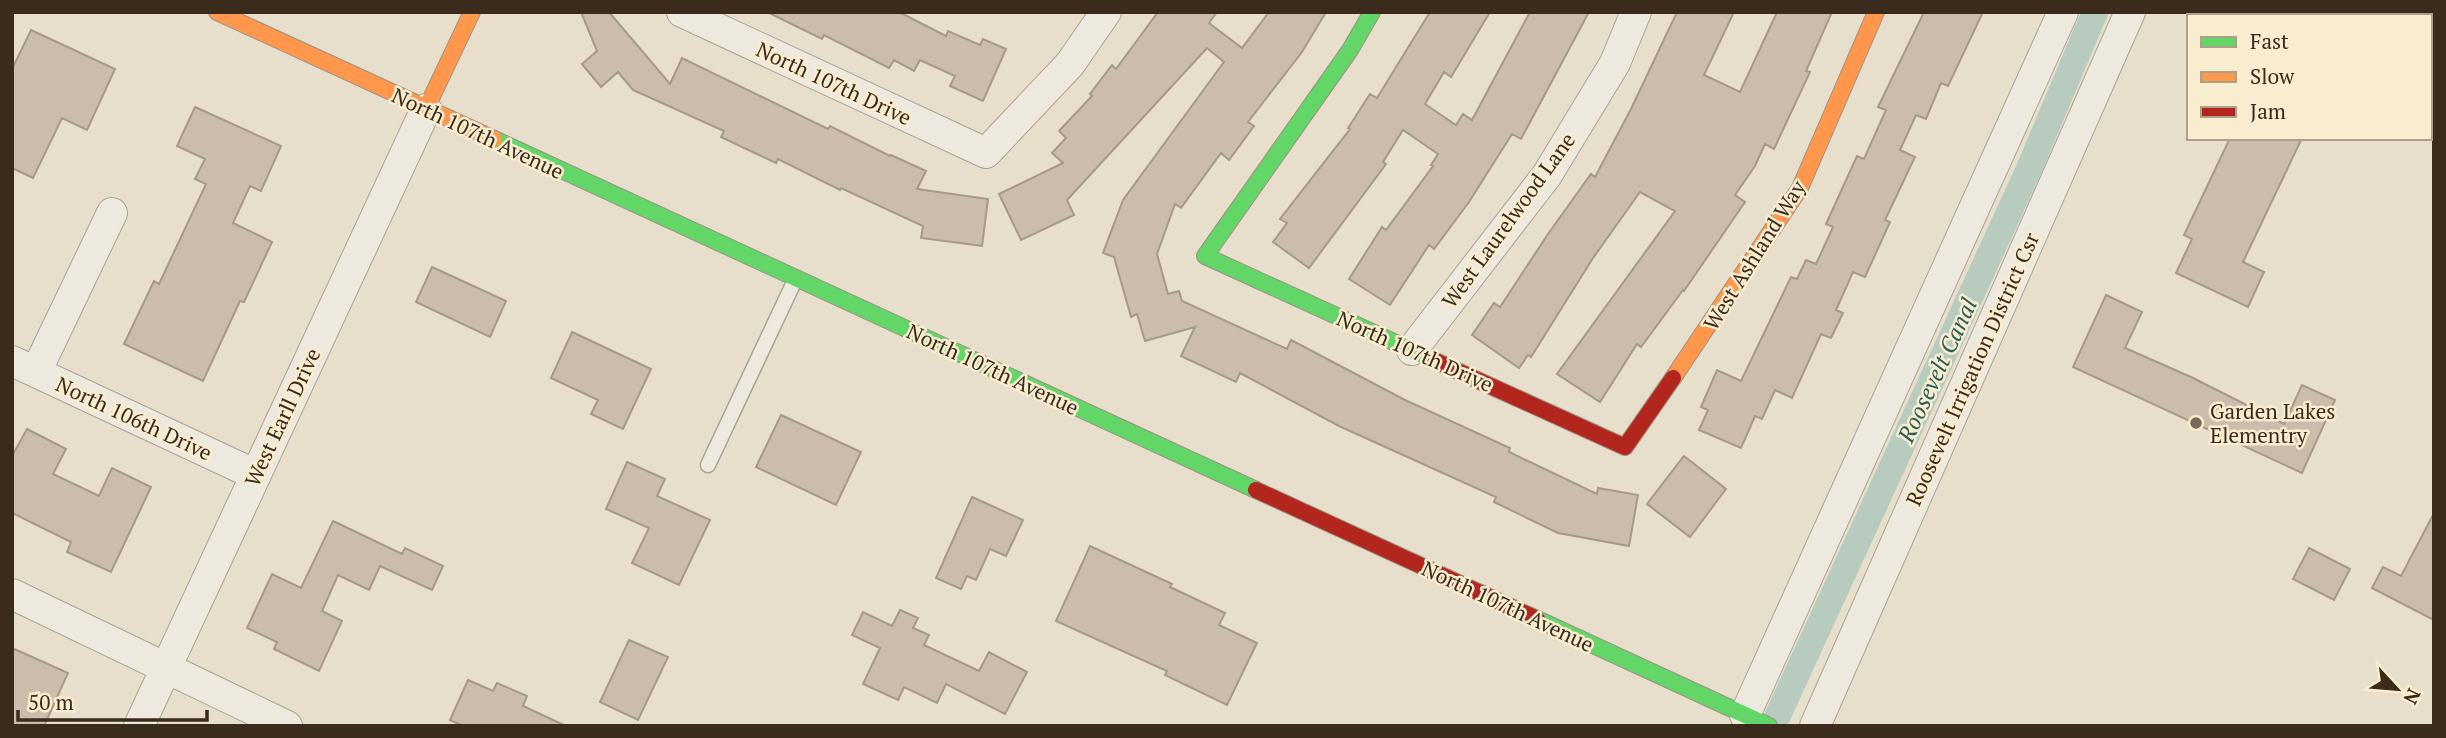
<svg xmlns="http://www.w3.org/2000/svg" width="2446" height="738" font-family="'PT Serif',serif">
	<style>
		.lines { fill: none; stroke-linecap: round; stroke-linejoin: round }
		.canal { stroke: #b7ccbf; stroke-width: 26 }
		.building { fill: #cbbcac; stroke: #a7998a; stroke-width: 2 }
		.lane-casing { stroke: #aca395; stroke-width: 17 }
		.street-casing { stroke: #aca395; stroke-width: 32 }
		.fast-casing { stroke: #9b9285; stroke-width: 18 }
		.slow-casing { stroke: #9b9285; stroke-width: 18 }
		.jam-casing { stroke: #9b9285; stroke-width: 18 }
		.lane { stroke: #eee9de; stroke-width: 14 }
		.street { stroke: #eee9de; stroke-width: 30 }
		.fast { stroke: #63d668; stroke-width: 16 }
		.slow { stroke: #ff974d; stroke-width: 16 }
		.jam { stroke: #b3261e; stroke-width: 16 }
		.poi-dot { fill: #776a59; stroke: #f9edd0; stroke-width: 2.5 }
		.labels { text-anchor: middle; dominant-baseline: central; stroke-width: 5; stroke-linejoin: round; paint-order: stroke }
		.street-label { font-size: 21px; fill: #3b2b1c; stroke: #f9edd0 }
		.poi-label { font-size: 21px; fill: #3b2b1c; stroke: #f9edd0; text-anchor: start }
		.water-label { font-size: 23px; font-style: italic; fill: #2a5c59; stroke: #f9edd0 }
	</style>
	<rect width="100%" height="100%" fill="#e7decb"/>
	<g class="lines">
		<path class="canal" d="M 1773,726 L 2028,171 L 2095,12"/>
	</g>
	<path class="building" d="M 581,12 L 609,12 L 670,84 L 682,58 L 828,129 L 830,126 L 890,156 L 891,155 L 926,171 L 917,189 L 988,199 L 982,246 L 921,238 L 923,226 L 841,188 L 840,190 L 778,159 L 776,163 L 721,137 L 724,131 L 633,90 L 618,72 L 601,87 L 582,64 L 597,51 Z
		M 767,12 L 899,12 L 946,36 L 948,31 L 980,45 L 983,39 L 1006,49 L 983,101 L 950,86 L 955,76 L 920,60 L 914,71 L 894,60 L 889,68 L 824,35 L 822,39 Z
		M 1158,12 L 1217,12 L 1209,23 L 1242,48 L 1269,12 L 1326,12 L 1302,52 L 1248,122 L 1254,126 L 1229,160 L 1221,153 L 1181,208 L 1175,204 L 1157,254 L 1168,294 L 1179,291 L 1182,301 L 1287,349 L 1291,340 L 1405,400 L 1510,448 L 1509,452 L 1597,494 L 1598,488 L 1638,495 L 1629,546 L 1558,533 L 1494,502 L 1496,497 L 1339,426 L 1240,373 L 1236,382 L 1181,356 L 1195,327 L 1145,341 L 1137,314 L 1131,317 L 1114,257 L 1103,253 L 1123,200 L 1224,62 L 1207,48 L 1067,200 L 1074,215 L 1021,240 L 999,194 L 1063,163 L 1052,153 L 1066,138 L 1059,131 L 1092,96 L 1090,94 L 1112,65 L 1116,69 Z
		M 1430,12 L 1490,12 L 1451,77 L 1444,72 L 1425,104 L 1456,125 L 1463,114 L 1472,120 L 1530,12 L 1589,12 L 1521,139 L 1512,134 L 1469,202 L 1434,249 L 1429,245 L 1390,305 L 1349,279 L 1382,227 L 1386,230 L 1433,166 L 1431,165 L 1438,154 L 1403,130 L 1383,162 L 1386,164 L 1309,268 L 1273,242 L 1287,223 L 1280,219 L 1350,129 L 1348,128 L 1370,94 L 1377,98 Z
		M 1677,12 L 1734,12 L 1704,75 L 1740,92 L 1777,12 L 1832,12 L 1806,71 L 1810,72 L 1774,149 L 1765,144 L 1755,166 L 1735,195 L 1745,202 L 1684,291 L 1683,290 L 1641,347 L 1637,344 L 1600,402 L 1557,374 L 1675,211 L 1640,192 L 1593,258 L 1531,357 L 1528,355 L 1519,368 L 1472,335 L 1494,303 L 1500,307 L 1548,234 L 1591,174 L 1595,177 L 1631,109 Z
		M 1924,12 L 1983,12 L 1948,86 L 1941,83 L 1926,119 L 1916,115 L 1900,150 L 1915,157 L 1885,220 L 1890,222 L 1865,277 L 1853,272 L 1836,310 L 1843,313 L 1831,338 L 1821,334 L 1792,398 L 1775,390 L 1762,419 L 1755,416 L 1741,448 L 1699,430 L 1708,410 L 1701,407 L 1717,370 L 1741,381 L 1791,277 L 1797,279 L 1806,260 L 1816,264 L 1833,227 L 1826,224 L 1857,156 L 1864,159 L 1886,110 L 1878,107 Z
		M 31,30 L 115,69 L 87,130 L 62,118 L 33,178 L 12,168 L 12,69 Z
		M 195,107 L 281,146 L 261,191 L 250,186 L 233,223 L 272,242 L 244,302 L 240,301 L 203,381 L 124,344 L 154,281 L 159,284 L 206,184 L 195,179 L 205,159 L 177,146 Z
		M 2230,138 L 2302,138 L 2243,262 L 2264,272 L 2248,307 L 2176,273 L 2192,239 L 2184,235 Z
		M 432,267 L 506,301 L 490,337 L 416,302 Z
		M 2106,295 L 2142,312 L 2125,348 L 2191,377 L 2284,424 L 2302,385 L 2335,400 L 2302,473 L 2073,367 Z
		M 572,332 L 651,369 L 623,429 L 591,414 L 598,400 L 551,378 Z
		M 781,415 L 861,452 L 836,505 L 756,467 Z
		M 27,429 L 66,449 L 53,474 L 99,496 L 112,468 L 151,487 L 111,572 L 67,552 L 71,542 L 12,513 L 12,456 Z
		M 1684,456 L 1726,489 L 1690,537 L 1647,504 Z
		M 627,462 L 665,479 L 657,496 L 710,520 L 679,585 L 632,563 L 649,528 L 606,509 Z
		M 972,497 L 1023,520 L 1006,556 L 990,549 L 976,580 L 967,576 L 961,589 L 936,578 Z
		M 2434,513 L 2434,620 L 2372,588 L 2383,567 L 2401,576 Z
		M 333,521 L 402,554 L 405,548 L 443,566 L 432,590 L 380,566 L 369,590 L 338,575 L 322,611 L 342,621 L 319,671 L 274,649 L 277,642 L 247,628 L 272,574 L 301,588 Z
		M 1090,546 L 1172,584 L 1170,587 L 1225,613 L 1219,625 L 1257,643 L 1227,705 L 1165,675 L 1167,671 L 1056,621 Z
		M 2309,548 L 2350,569 L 2334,600 L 2293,579 Z
		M 900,610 L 918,618 L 913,628 L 929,635 L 924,645 L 979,671 L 989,652 L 1027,672 L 1005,714 L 946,684 L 937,703 L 904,687 L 898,700 L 863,684 L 880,648 L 852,635 L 863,612 L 892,626 Z
		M 629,640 L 668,657 L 638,720 L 600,702 Z
		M 12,648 L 68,673 L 44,726 L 12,726 Z
		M 468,680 L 493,691 L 497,683 L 527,696 L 523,706 L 566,726 L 463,726 L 450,720 Z"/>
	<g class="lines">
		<g class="lane-casing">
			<path id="lane" d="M 708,465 L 795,280"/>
		</g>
		<g class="street-casing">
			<path id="street" d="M 682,12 L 986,153 L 1070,64 L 1106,12
				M 1412,350 L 1547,175 L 1615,63 L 1636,12
				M 12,361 L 256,475
				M 36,372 L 112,213
				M 12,594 L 287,726
				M 1745,715 L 2063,12
				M 139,726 L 426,109
				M 1815,726 L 2130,12"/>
		</g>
		<g class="fast-casing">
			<path id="fast" d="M 1372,12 L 1350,50 L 1205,256 L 1431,359
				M 494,139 L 1256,490
				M 1537,619 L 1769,726"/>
		</g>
		<g class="slow-casing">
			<path id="slow" d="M 217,12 L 494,139
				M 426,109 L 472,12
				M 1673,378 L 1800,188 L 1876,12"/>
		</g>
		<g class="jam-casing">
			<path id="jam" d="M 1431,359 L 1625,447 L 1673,378
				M 1256,490 L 1537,619"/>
		</g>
		<use href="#lane" class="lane"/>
		<use href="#street" class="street"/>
		<use href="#fast" class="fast"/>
		<use href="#slow" class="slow"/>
		<use href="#jam" class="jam"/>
	</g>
	<circle class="poi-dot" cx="2196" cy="423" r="7"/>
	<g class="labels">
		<g class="street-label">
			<text transform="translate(834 83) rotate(25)">North 107th Drive</text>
			<text transform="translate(478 133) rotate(25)">North 107th Avenue</text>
			<text transform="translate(1508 220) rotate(-54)">West Laurelwood Lane</text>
			<text transform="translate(1754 255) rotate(-58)">West Ashland Way</text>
			<text transform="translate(1415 351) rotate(24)">North 107th Drive</text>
			<text transform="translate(993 369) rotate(25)">North 107th Avenue</text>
			<text transform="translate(1972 369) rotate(-66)">Roosevelt Irrigation District Csr</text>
			<text transform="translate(282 417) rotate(-65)">West Earll Drive</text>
			<text transform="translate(134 418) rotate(25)">North 106th Drive</text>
			<text transform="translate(1508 606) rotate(25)">North 107th Avenue</text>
		</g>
		<g class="poi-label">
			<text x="2210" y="411">Garden Lakes<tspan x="2210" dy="24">Elementry</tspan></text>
		</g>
		<g class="water-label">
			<text transform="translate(1937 370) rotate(-65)">Roosevelt Canal</text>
		</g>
	</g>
	<rect width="2446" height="738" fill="none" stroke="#3b2b1c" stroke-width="28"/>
	<rect x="2187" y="14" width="245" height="126" fill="#f9edd0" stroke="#ad9f88" stroke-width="2"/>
	<rect x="2201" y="37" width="35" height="10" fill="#63d668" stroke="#ad9f88" stroke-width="2"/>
	<text x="2250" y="49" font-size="21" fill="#3b2b1c">Fast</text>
	<rect x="2201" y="72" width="35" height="10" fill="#ff974d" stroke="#ad9f88" stroke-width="2"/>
	<text x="2250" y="84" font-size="21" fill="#3b2b1c">Slow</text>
	<rect x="2201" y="107" width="35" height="10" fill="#b3261e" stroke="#ad9f88" stroke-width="2"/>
	<text x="2250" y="119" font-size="21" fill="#3b2b1c">Jam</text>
	<g transform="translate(2397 689) rotate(116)" stroke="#f9edd0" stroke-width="5" paint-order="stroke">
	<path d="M0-5L12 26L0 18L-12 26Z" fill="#3b2b1c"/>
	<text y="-10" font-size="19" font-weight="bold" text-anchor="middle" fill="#3b2b1c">N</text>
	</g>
	<path d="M18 710v10h189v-10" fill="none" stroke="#3b2b1c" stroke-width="3.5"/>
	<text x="28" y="710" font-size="21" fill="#3b2b1c" stroke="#f9edd0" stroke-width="5" paint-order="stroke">50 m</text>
</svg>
